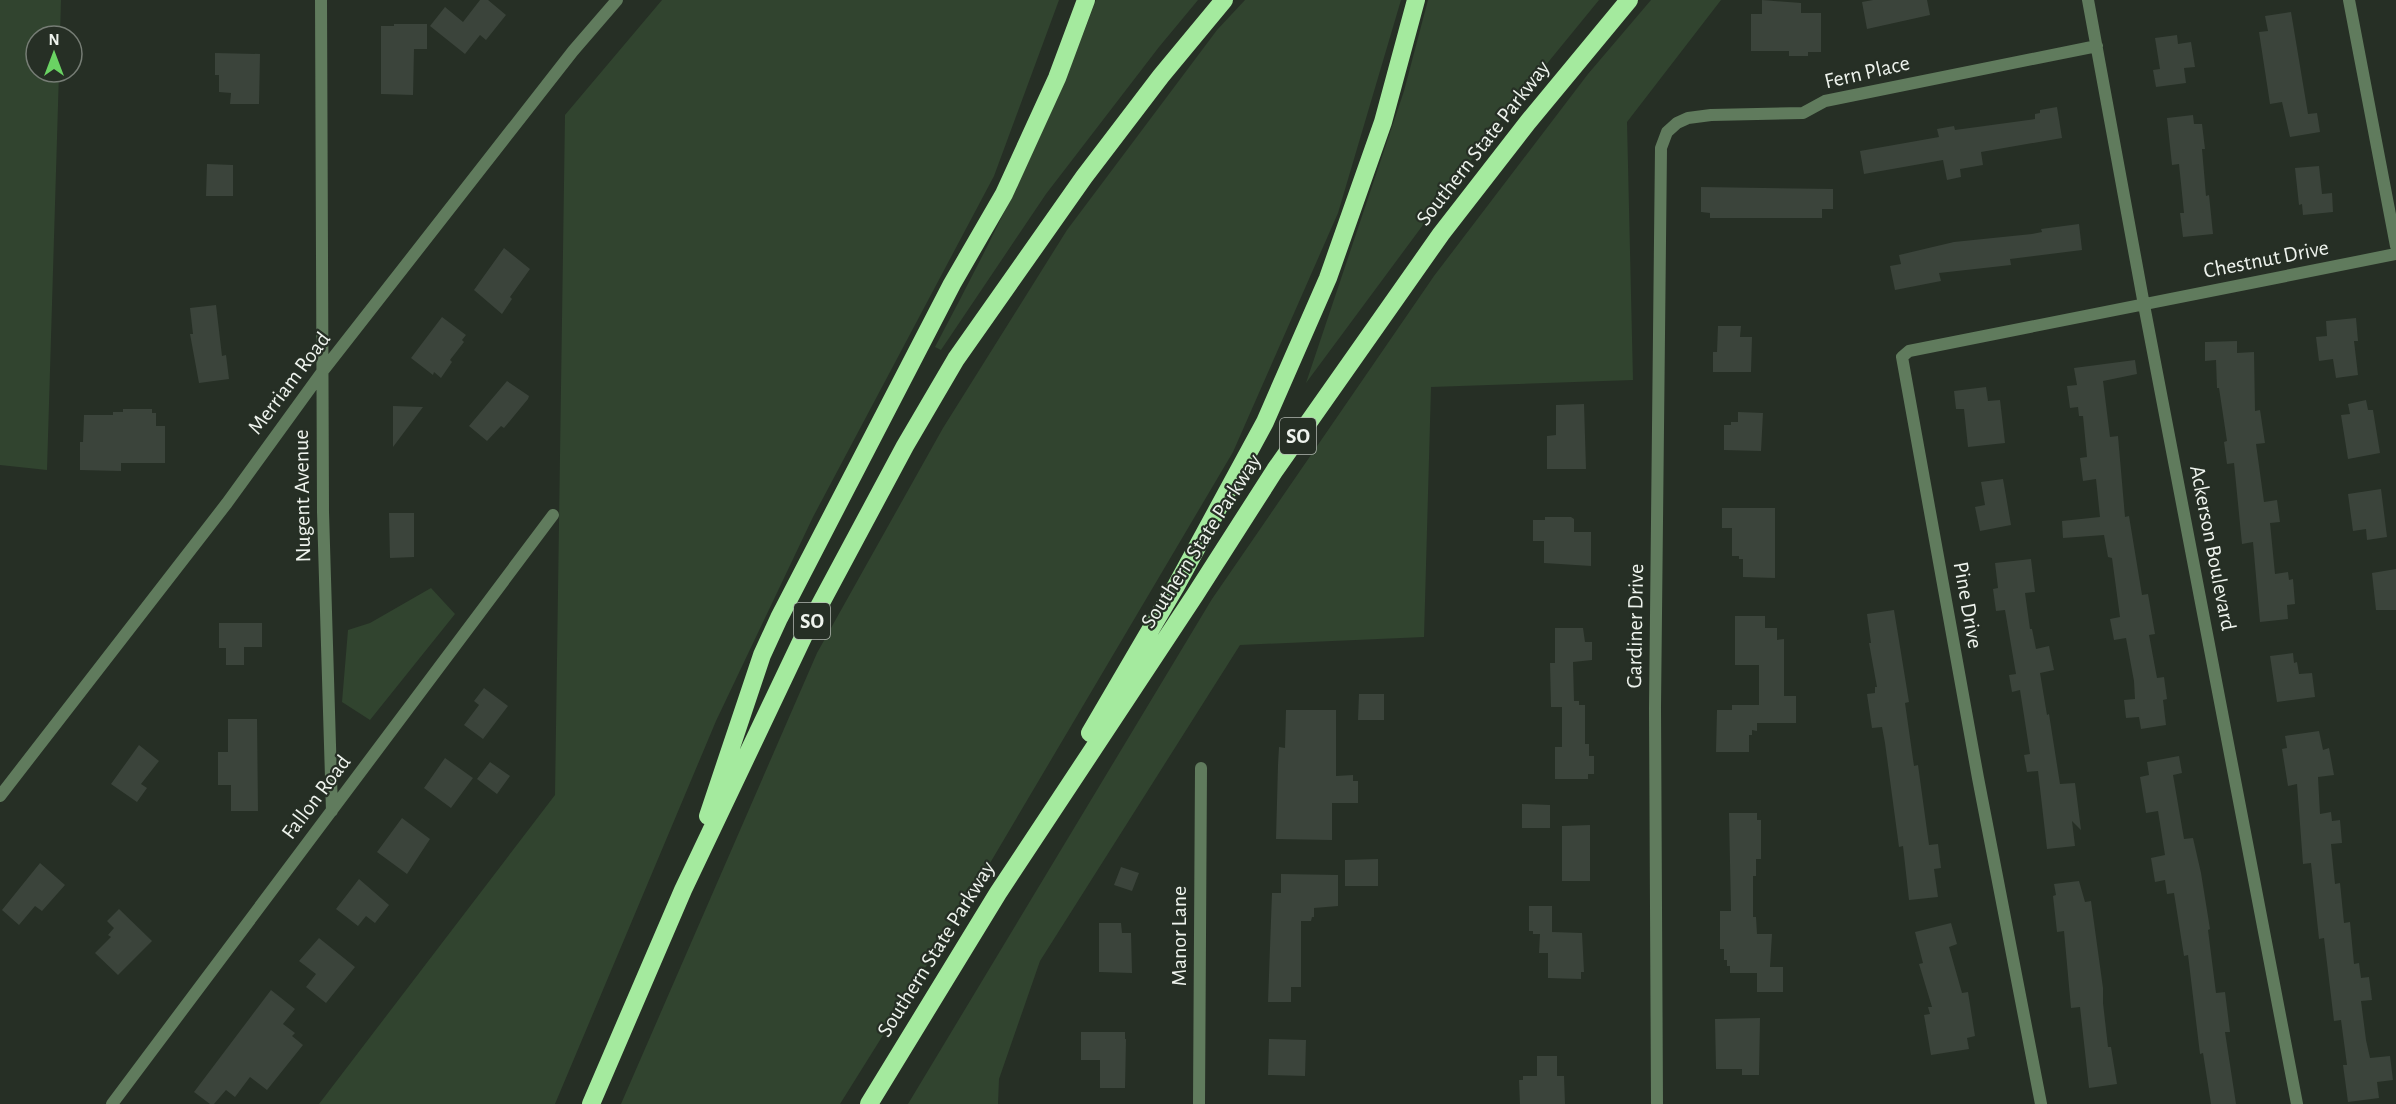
<svg xmlns="http://www.w3.org/2000/svg" width="2396" height="1104" font-family="'Alegreya Sans',sans-serif">
	<style>
		.green { fill: #31442f }
		.building { fill: #3b443b }
		.lines { fill: none; stroke-linecap: round; stroke-linejoin: round }
		.minor { stroke: #607b5d; stroke-width: 12 }
		.motorway { stroke: #a4ea9e; stroke-width: 18 }
		.labels { text-anchor: middle; dominant-baseline: central; stroke-width: 4.5; stroke-linejoin: round; paint-order: stroke }
		.shield { fill: #262f25; stroke: #b2b8b1; stroke-width: 1.5 }
		.shield-label { font-size: 21px; font-weight: bold; fill: #eef3ed }
		.street-label { font-size: 22px; fill: #eef3ed; stroke: #262f25 }
	</style>
	<rect width="100%" height="100%" fill="#262f25"/>
	<path class="green" d="M 0,0 L 61,0 L 60,36 L 36,36 L 36,72 L 59,72 L 47,470 L 0,465 Z
		M 662,0 L 1059,0 L 994,176 L 813,517 L 716,721 L 555,1104 L 319,1104 L 555,795 L 565,115 Z
		M 1096,0 L 1198,0 L 1159,47 L 1046,194 L 941,350 L 935,347 C 995,234 1052,120 1096,0 Z
		M 1245,0 L 1401,0 L 1338,213 L 1233,452 L 980,880 L 840,1104 L 621,1104 L 817,653 L 943,428 L 1067,230 L 1217,30 Z
		M 1428,0 L 1599,0 L 1500,121 L 1306,383 L 1404,91 Z
		M 1651,0 L 1721,0 L 1627,122 L 1633,380 L 1431,387 L 1424,637 L 1240,645 L 1040,961 L 999,1079 L 998,1104 L 908,1104 L 1212,599 L 1434,276 L 1588,74 Z
		M 431,588 L 455,614 L 370,720 L 342,702 L 348,630 L 370,623 Z"/>
	<path class="building" d="M 480,0 L 488,0 L 506,15 L 486,40 L 480,35 L 465,54 L 430,26 L 445,7 L 463,22 Z
		M 1762,0 L 1801,3 L 1801,13 L 1821,13 L 1821,52 L 1808,52 L 1808,56 L 1789,56 L 1789,51 L 1751,51 L 1751,14 L 1762,14 Z
		M 1873,0 L 1927,0 L 1930,15 L 1867,29 L 1862,2 Z
		M 2291,12 L 2308,114 L 2317,113 L 2320,132 L 2290,137 L 2282,102 L 2270,104 L 2259,32 L 2268,31 L 2265,16 Z
		M 394,24 L 427,24 L 427,49 L 414,49 L 413,95 L 381,94 L 381,26 L 394,26 Z
		M 2177,35 L 2178,44 L 2191,42 L 2195,67 L 2184,68 L 2186,83 L 2156,87 L 2153,70 L 2160,69 L 2155,38 Z
		M 215,53 L 260,54 L 259,104 L 230,104 L 231,93 L 219,92 L 219,75 L 215,75 Z
		M 2057,107 L 2062,138 L 1981,152 L 1983,165 L 1960,169 L 1961,177 L 1947,180 L 1943,160 L 1864,174 L 1860,151 L 1939,137 L 1937,129 L 1954,126 L 1955,130 L 2035,119 L 2035,114 L 2040,113 L 2040,110 Z
		M 2193,115 L 2194,124 L 2202,124 L 2205,149 L 2202,149 L 2206,196 L 2209,195 L 2213,234 L 2183,237 L 2180,213 L 2184,213 L 2179,164 L 2172,165 L 2167,118 Z
		M 207,164 L 233,165 L 233,196 L 206,196 Z
		M 2319,166 L 2322,194 L 2332,193 L 2333,212 L 2303,215 L 2302,204 L 2299,205 L 2295,168 Z
		M 1701,187 L 1833,189 L 1833,209 L 1822,209 L 1822,218 L 1710,218 L 1710,213 L 1701,212 Z
		M 2079,224 L 2082,250 L 2010,259 L 2011,265 L 1939,273 L 1941,281 L 1895,290 L 1890,266 L 1901,264 L 1899,255 L 1954,242 L 2032,234 L 2042,232 L 2041,229 Z
		M 504,248 L 530,269 L 510,297 L 512,299 L 502,314 L 474,290 Z
		M 216,305 L 222,356 L 226,355 L 229,379 L 199,383 L 190,334 L 193,334 L 190,308 Z
		M 442,317 L 466,335 L 462,340 L 464,342 L 450,360 L 452,362 L 441,378 L 434,372 L 433,375 L 411,358 Z
		M 2356,318 L 2358,341 L 2354,341 L 2358,375 L 2336,378 L 2333,359 L 2319,361 L 2316,337 L 2327,336 L 2326,321 Z
		M 1718,326 L 1741,326 L 1740,337 L 1752,337 L 1751,372 L 1713,372 L 1713,352 L 1717,352 Z
		M 2237,341 L 2237,353 L 2254,352 L 2255,411 L 2260,410 L 2265,443 L 2256,444 L 2264,502 L 2277,500 L 2280,522 L 2270,523 L 2275,574 L 2288,572 L 2289,580 L 2293,579 L 2295,604 L 2287,605 L 2288,619 L 2260,622 L 2253,542 L 2242,544 L 2234,463 L 2227,464 L 2224,442 L 2227,441 L 2219,388 L 2217,388 L 2216,360 L 2205,361 L 2205,342 Z
		M 2135,360 L 2137,374 L 2103,381 L 2110,437 L 2118,436 L 2125,517 L 2129,516 L 2142,595 L 2148,594 L 2155,634 L 2149,635 L 2157,678 L 2164,677 L 2167,699 L 2163,700 L 2166,725 L 2141,729 L 2139,717 L 2126,718 L 2124,700 L 2135,699 L 2134,681 L 2126,638 L 2114,640 L 2110,619 L 2120,617 L 2112,558 L 2108,557 L 2104,535 L 2063,538 L 2062,521 L 2100,517 L 2096,479 L 2083,481 L 2080,458 L 2087,457 L 2083,416 L 2079,416 L 2078,407 L 2070,408 L 2067,386 L 2077,385 L 2074,368 Z
		M 507,381 L 529,396 L 528,399 L 504,428 L 501,426 L 487,441 L 469,426 Z
		M 1986,387 L 1988,401 L 2000,400 L 2005,443 L 1968,447 L 1964,409 L 1956,409 L 1954,391 Z
		M 2366,400 L 2368,410 L 2373,410 L 2380,453 L 2348,459 L 2341,415 L 2350,414 L 2348,404 Z
		M 1584,404 L 1586,469 L 1547,469 L 1547,436 L 1556,435 L 1556,405 Z
		M 393,406 L 423,407 L 393,447 Z
		M 123,409 L 152,409 L 152,413 L 156,413 L 156,426 L 165,426 L 165,463 L 121,463 L 121,471 L 80,470 L 80,442 L 83,442 L 84,415 L 113,415 L 113,412 L 123,412 Z
		M 1738,412 L 1763,413 L 1761,451 L 1724,450 L 1724,425 L 1731,425 L 1731,422 L 1738,422 Z
		M 2003,479 L 2011,525 L 1980,531 L 1975,507 L 1985,505 L 1981,482 Z
		M 2381,489 L 2387,537 L 2367,540 L 2366,529 L 2353,531 L 2348,494 Z
		M 1722,508 L 1775,508 L 1775,578 L 1743,577 L 1743,559 L 1739,559 L 1739,556 L 1732,556 L 1732,528 L 1722,528 Z
		M 389,513 L 414,513 L 414,557 L 390,558 Z
		M 1545,517 L 1571,517 L 1574,519 L 1574,532 L 1591,532 L 1591,566 L 1544,563 L 1544,541 L 1533,541 L 1533,520 L 1545,520 Z
		M 2031,559 L 2035,592 L 2025,593 L 2030,629 L 2032,629 L 2036,649 L 2049,646 L 2054,670 L 2040,673 L 2047,715 L 2049,714 L 2060,784 L 2075,783 L 2081,830 L 2072,821 L 2075,846 L 2047,849 L 2038,771 L 2027,772 L 2024,755 L 2030,754 L 2020,690 L 2012,692 L 2009,675 L 2016,674 L 2005,610 L 1996,611 L 1993,589 L 1998,588 L 1995,563 Z
		M 2396,569 L 2396,610 L 2376,610 L 2372,573 Z
		M 1894,610 L 1909,702 L 1905,703 L 1914,766 L 1918,765 L 1929,845 L 1938,844 L 1941,868 L 1934,869 L 1938,897 L 1909,900 L 1903,846 L 1899,847 L 1885,743 L 1882,727 L 1872,728 L 1867,694 L 1875,693 L 1875,687 L 1877,687 L 1869,643 L 1871,643 L 1867,614 Z
		M 1735,616 L 1765,616 L 1765,628 L 1777,628 L 1777,640 L 1784,639 L 1784,696 L 1796,696 L 1796,723 L 1757,723 L 1757,731 L 1752,730 L 1752,735 L 1749,735 L 1749,752 L 1716,752 L 1717,710 L 1732,710 L 1732,705 L 1759,705 L 1759,665 L 1735,665 Z
		M 219,623 L 262,623 L 262,647 L 244,647 L 244,665 L 226,665 L 226,648 L 219,648 Z
		M 1555,628 L 1583,628 L 1585,642 L 1592,642 L 1592,660 L 1573,662 L 1574,701 L 1579,701 L 1579,705 L 1585,705 L 1585,744 L 1589,744 L 1589,756 L 1594,756 L 1594,774 L 1588,774 L 1588,779 L 1555,779 L 1555,747 L 1562,747 L 1562,707 L 1551,707 L 1550,663 L 1555,663 Z
		M 2293,653 L 2294,663 L 2297,662 L 2299,674 L 2312,673 L 2315,697 L 2277,702 L 2270,656 Z
		M 484,688 L 508,706 L 483,739 L 464,725 L 479,705 L 474,701 Z
		M 1359,694 L 1384,694 L 1384,720 L 1358,720 Z
		M 1286,710 L 1336,710 L 1336,776 L 1353,775 L 1353,781 L 1358,781 L 1358,803 L 1332,803 L 1332,840 L 1276,839 L 1278,765 L 1279,747 L 1285,748 Z
		M 228,719 L 257,719 L 258,811 L 231,811 L 231,785 L 218,785 L 218,752 L 228,752 Z
		M 2319,731 L 2323,750 L 2329,748 L 2334,775 L 2318,777 L 2320,814 L 2331,812 L 2332,821 L 2340,820 L 2342,843 L 2331,844 L 2335,884 L 2340,883 L 2344,923 L 2350,922 L 2354,964 L 2359,963 L 2361,978 L 2369,977 L 2372,1000 L 2361,1001 L 2366,1040 L 2370,1058 L 2390,1056 L 2393,1080 L 2377,1082 L 2379,1098 L 2348,1102 L 2343,1065 L 2347,1065 L 2341,1020 L 2334,1021 L 2324,938 L 2319,939 L 2311,863 L 2303,864 L 2297,784 L 2288,786 L 2282,749 L 2287,748 L 2285,736 Z
		M 139,745 L 159,761 L 141,784 L 147,788 L 137,802 L 111,784 Z
		M 2179,756 L 2182,773 L 2173,775 L 2184,839 L 2193,838 L 2201,873 L 2210,929 L 2208,930 L 2216,993 L 2225,992 L 2230,1032 L 2225,1032 L 2236,1104 L 2211,1104 L 2203,1053 L 2200,1054 L 2188,955 L 2184,956 L 2174,893 L 2167,894 L 2165,880 L 2155,882 L 2151,858 L 2165,855 L 2158,811 L 2146,813 L 2140,777 L 2149,775 L 2147,762 Z
		M 445,758 L 473,778 L 451,808 L 424,788 Z
		M 490,762 L 510,776 L 497,794 L 477,779 Z
		M 1522,804 L 1550,805 L 1550,828 L 1522,828 Z
		M 1729,813 L 1757,813 L 1757,820 L 1761,820 L 1761,859 L 1756,859 L 1756,876 L 1753,876 L 1753,917 L 1756,917 L 1757,934 L 1772,934 L 1770,967 L 1783,967 L 1783,992 L 1757,992 L 1757,973 L 1730,973 L 1730,966 L 1727,966 L 1727,960 L 1724,960 L 1724,949 L 1720,949 L 1720,911 L 1731,911 Z
		M 402,818 L 430,839 L 407,874 L 377,852 Z
		M 1590,825 L 1590,881 L 1562,881 L 1562,826 Z
		M 1378,859 L 1378,886 L 1345,886 L 1345,860 Z
		M 40,863 L 65,885 L 42,911 L 35,906 L 19,925 L 2,910 Z
		M 1121,867 L 1139,873 L 1132,891 L 1114,885 Z
		M 1281,874 L 1338,875 L 1338,906 L 1314,908 L 1314,917 L 1312,917 L 1311,921 L 1301,921 L 1301,987 L 1291,987 L 1291,1002 L 1268,1002 L 1272,893 L 1281,893 Z
		M 359,879 L 389,905 L 375,923 L 366,916 L 358,926 L 336,909 Z
		M 2079,881 L 2085,902 L 2091,901 L 2103,988 L 2103,1003 L 2108,1047 L 2111,1047 L 2117,1084 L 2089,1088 L 2080,1007 L 2071,1008 L 2064,931 L 2057,932 L 2053,896 L 2056,895 L 2054,884 Z
		M 1529,906 L 1552,906 L 1552,932 L 1582,933 L 1584,972 L 1581,972 L 1581,979 L 1548,978 L 1548,953 L 1539,953 L 1540,934 L 1533,934 L 1533,931 L 1529,931 Z
		M 119,909 L 152,941 L 118,975 L 95,953 L 111,937 L 108,935 L 114,928 L 107,921 Z
		M 1099,923 L 1121,923 L 1122,933 L 1131,933 L 1132,973 L 1099,972 Z
		M 1951,923 L 1957,944 L 1949,947 L 1962,993 L 1968,992 L 1975,1036 L 1967,1038 L 1969,1049 L 1931,1055 L 1924,1015 L 1930,1014 L 1928,1007 L 1932,1007 L 1919,964 L 1923,963 L 1915,932 Z
		M 319,938 L 355,967 L 326,1003 L 306,987 L 316,974 L 299,961 Z
		M 271,990 L 295,1009 L 283,1024 L 295,1033 L 292,1036 L 303,1045 L 267,1090 L 250,1077 L 235,1097 L 226,1090 L 214,1104 L 210,1104 L 194,1092 Z
		M 1760,1018 L 1759,1075 L 1742,1075 L 1742,1069 L 1716,1069 L 1715,1019 Z
		M 1081,1032 L 1125,1032 L 1125,1039 L 1126,1039 L 1125,1088 L 1100,1088 L 1100,1060 L 1081,1060 Z
		M 1269,1039 L 1306,1040 L 1305,1076 L 1268,1075 Z
		M 1537,1056 L 1557,1056 L 1557,1076 L 1564,1076 L 1565,1104 L 1520,1104 L 1519,1080 L 1523,1080 L 1523,1076 L 1537,1076 Z"/>
	<g class="lines">
		<path class="minor" d="M 321,0 L 323,512 L 332,811
			M 2088,0 L 2144,305 L 2297,1104
			M 2349,0 L 2396,246
			M 0,796 L 227,503 L 322,372 L 573,51 L 617,0
			M 112,1104 L 553,515
			M 1199,1104 L 1201,768
			M 1657,1104 L 1655,708 L 1661,148 L 1667,132 L 1677,123 L 1688,118 L 1711,115 L 1803,113 L 1825,101 L 2097,46
			M 2041,1104 L 1978,778 L 1902,357 L 1909,351 L 2396,254"/>
		<path class="motorway" d="M 1090,733 L 1176,586 L 1265,422 L 1328,278 L 1383,122 L 1416,0
			M 708,816 L 762,655 L 779,618 L 952,284 L 1004,194 L 1057,78 L 1086,0
			M 591,1104 L 683,890 L 807,629 L 905,446 L 956,359 L 1084,177 L 1161,76 L 1224,0
			M 869,1104 L 998,893 L 1195,595 L 1275,470 L 1441,234 L 1528,122 L 1629,0"/>
	</g>
	<g class="labels">
		<g class="shield">
			<rect x="1280" y="418" width="36" height="36" rx="4.5"/>
			<rect x="794" y="603" width="36" height="36" rx="4.5"/>
		</g>
		<g class="shield-label">
			<text x="1298" y="436">SO</text>
			<text x="812" y="621">SO</text>
		</g>
		<g class="street-label">
			<text transform="translate(1867 72) rotate(-13)">Fern Place</text>
			<text transform="translate(1483 143) rotate(-52)">Southern State Parkway</text>
			<text transform="translate(2266 259) rotate(-11)">Chestnut Drive</text>
			<text transform="translate(289 383) rotate(-53)">Merriam Road</text>
			<text transform="translate(302 496) rotate(-91)">Nugent Avenue</text>
			<text transform="translate(1201 541) rotate(-57)">Southern State Parkway</text>
			<text transform="translate(2213 548) rotate(79)">Ackerson Boulevard</text>
			<text transform="translate(1968 605) rotate(80)">Pine Drive</text>
			<text transform="translate(1635 626) rotate(-89)">Gardiner Drive</text>
			<text transform="translate(316 797) rotate(-53)">Fallon Road</text>
			<text transform="translate(1179 936) rotate(-90)">Manor Lane</text>
			<text transform="translate(936 949) rotate(-58)">Southern State Parkway</text>
		</g>
	</g>
	<g transform="translate(54 54)"><circle r="28" fill="#262f25" stroke="#767d75" stroke-width="1.5"/>
	<path d="M0-4.5L10 22L0 15L-10 22Z" fill="#6ad363"/>
	<text y="-9" font-size="16" font-weight="bold" text-anchor="middle" fill="#eef3ed">N</text>
	</g>
</svg>
